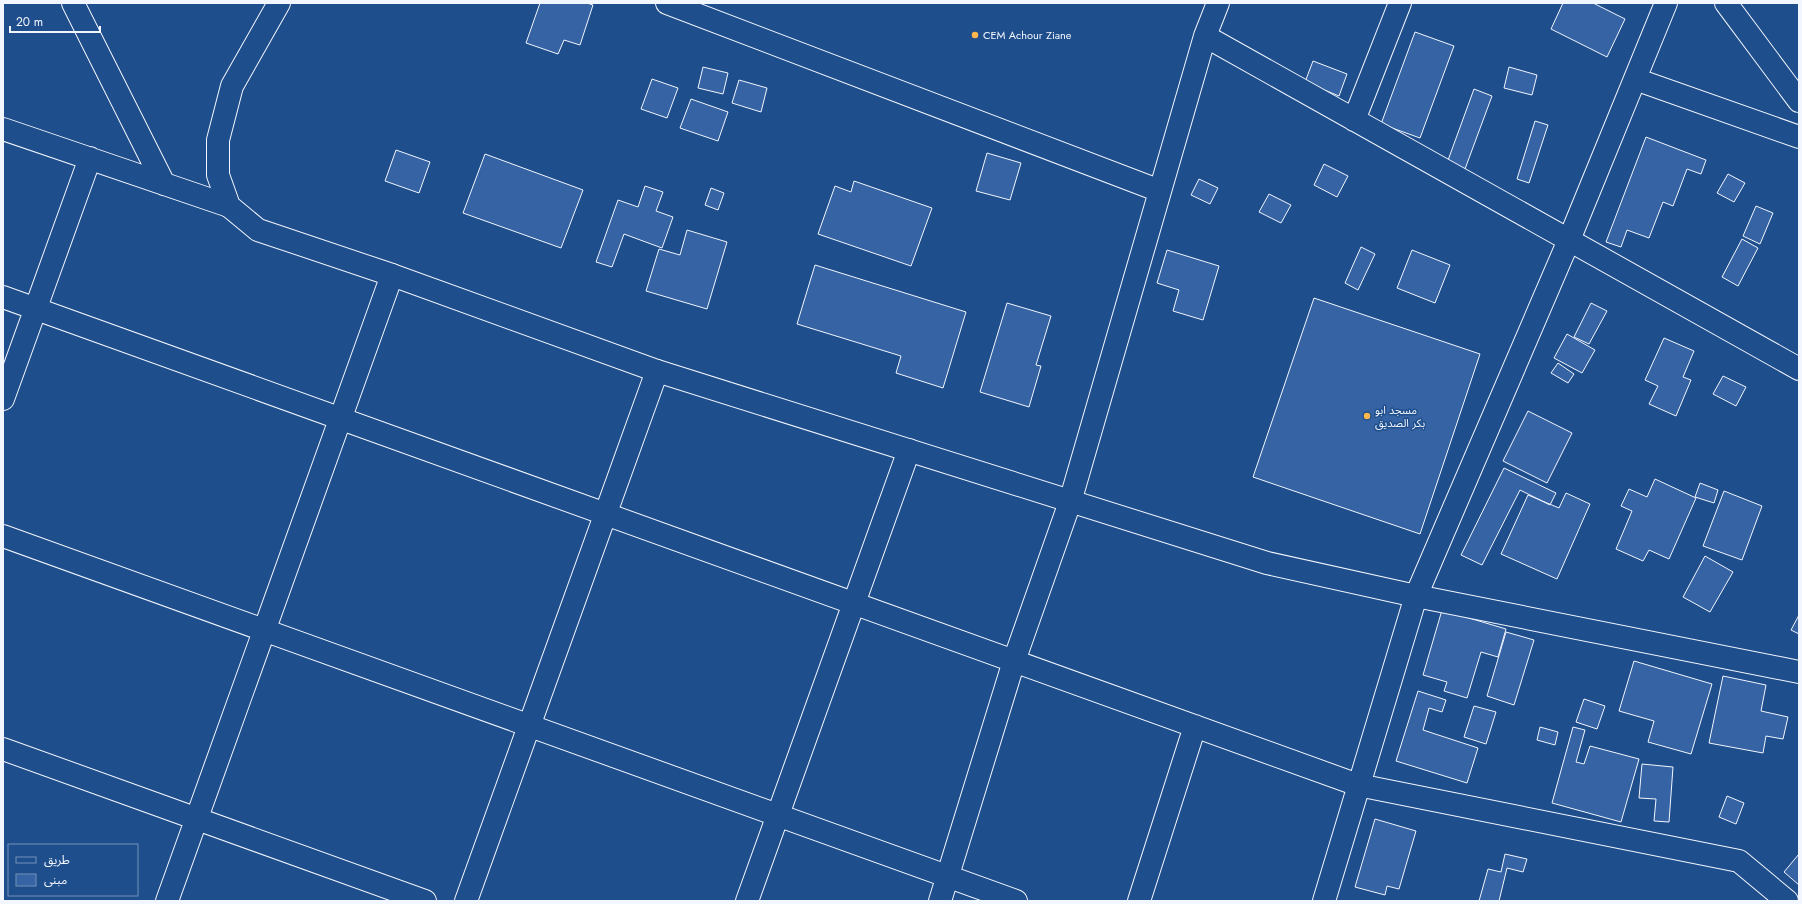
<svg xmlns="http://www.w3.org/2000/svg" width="1802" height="904" font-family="Jost,'Noto Sans Arabic',sans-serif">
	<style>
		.building { fill: #3563a3; stroke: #f2f6ff }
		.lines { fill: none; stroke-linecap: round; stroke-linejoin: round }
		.minor-casing { stroke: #f2f6ff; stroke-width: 24 }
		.major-casing { stroke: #f2f6ff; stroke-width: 24 }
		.minor { stroke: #1f4e8c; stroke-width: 22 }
		.major { stroke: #1f4e8c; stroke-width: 22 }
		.poi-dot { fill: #ffb74d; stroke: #1f4e8c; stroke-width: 1.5 }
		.labels { text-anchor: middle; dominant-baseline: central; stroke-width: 3; stroke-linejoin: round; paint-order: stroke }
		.poi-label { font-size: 11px; fill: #f2f6ff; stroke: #1f4e8c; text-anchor: start }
	</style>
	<rect width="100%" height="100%" fill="#1f4e8c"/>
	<path class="building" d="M 540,3 L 587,3 L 593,5 L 580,45 L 564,40 L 558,54 L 526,43 Z
		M 1563,3 L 1593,3 L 1625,19 L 1607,57 L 1551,29 Z
		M 1415,32 L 1454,46 L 1420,138 L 1381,124 Z
		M 1313,61 L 1347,74 L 1339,96 L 1305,82 Z
		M 703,67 L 728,73 L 723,94 L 698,88 Z
		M 1509,67 L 1537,75 L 1532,95 L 1504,88 Z
		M 652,79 L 678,88 L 667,118 L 641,109 Z
		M 739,80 L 767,88 L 761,112 L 732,103 Z
		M 1474,89 L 1492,96 L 1465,169 L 1447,163 Z
		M 691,99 L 728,112 L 718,141 L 680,128 Z
		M 1535,121 L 1548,125 L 1529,183 L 1517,179 Z
		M 1646,137 L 1706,160 L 1701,174 L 1687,169 L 1673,206 L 1663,202 L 1649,238 L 1627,230 L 1621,247 L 1606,242 Z
		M 396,150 L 430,162 L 419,193 L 385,181 Z
		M 987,153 L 1021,163 L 1010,200 L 976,191 Z
		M 485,154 L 583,190 L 561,248 L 463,213 Z
		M 1324,164 L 1348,176 L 1337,197 L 1314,185 Z
		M 1728,174 L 1745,183 L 1734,202 L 1717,193 Z
		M 1199,179 L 1218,188 L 1210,204 L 1191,195 Z
		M 854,181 L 932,208 L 911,266 L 818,234 L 835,186 L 851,192 Z
		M 645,186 L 663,192 L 656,211 L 673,217 L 662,248 L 624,234 L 612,267 L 596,262 L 618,200 L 638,207 Z
		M 711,188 L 724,193 L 718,210 L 705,205 Z
		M 1269,194 L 1291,205 L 1281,223 L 1259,212 Z
		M 1756,206 L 1773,213 L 1760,244 L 1743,236 Z
		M 687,230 L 727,242 L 707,309 L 646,291 L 659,249 L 680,255 Z
		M 1742,239 L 1758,248 L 1738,286 L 1722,277 Z
		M 1361,247 L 1375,254 L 1358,290 L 1345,283 Z
		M 1167,250 L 1219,266 L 1203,320 L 1173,311 L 1179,290 L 1157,283 Z
		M 1412,250 L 1450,265 L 1435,303 L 1397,288 Z
		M 815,265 L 966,312 L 943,388 L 896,373 L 901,356 L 797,324 Z
		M 1314,298 L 1480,354 L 1420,534 L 1253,477 Z
		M 1007,303 L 1051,316 L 1036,365 L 1041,366 L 1029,407 L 980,392 Z
		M 1591,303 L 1607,311 L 1589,344 L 1574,337 Z
		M 1567,334 L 1595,350 L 1582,373 L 1554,358 Z
		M 1664,338 L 1694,351 L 1683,377 L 1691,380 L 1676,416 L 1649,404 L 1658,386 L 1645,380 Z
		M 1558,363 L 1574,374 L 1568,383 L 1551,373 Z
		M 1723,376 L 1746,387 L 1736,406 L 1713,394 Z
		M 1528,411 L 1572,433 L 1547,483 L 1503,461 Z
		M 1504,468 L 1556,493 L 1550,505 L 1520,490 L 1482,565 L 1461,555 Z
		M 1655,479 L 1696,498 L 1669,559 L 1649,550 L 1643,561 L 1616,549 L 1632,511 L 1621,506 L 1629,489 L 1647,497 Z
		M 1700,483 L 1718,490 L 1714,503 L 1695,497 Z
		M 1724,491 L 1762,506 L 1742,560 L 1703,546 Z
		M 1566,493 L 1590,504 L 1557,579 L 1501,554 L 1528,495 L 1559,508 Z
		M 1705,556 L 1733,572 L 1710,612 L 1683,597 Z
		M 1442,610 L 1506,629 L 1498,657 L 1481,652 L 1467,698 L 1444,691 L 1447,682 L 1423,675 Z
		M 1799,615 L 1799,634 L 1791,630 Z
		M 1506,632 L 1534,640 L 1514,705 L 1487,696 Z
		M 1634,661 L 1712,684 L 1691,754 L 1648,742 L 1654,721 L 1619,711 Z
		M 1723,676 L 1766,685 L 1761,711 L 1788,717 L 1783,739 L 1766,736 L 1763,753 L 1709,743 Z
		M 1418,691 L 1446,700 L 1442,712 L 1429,708 L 1423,730 L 1478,748 L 1467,783 L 1396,761 Z
		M 1584,699 L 1605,706 L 1597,729 L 1576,722 Z
		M 1474,706 L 1496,712 L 1486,744 L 1464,737 Z
		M 1540,727 L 1558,732 L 1555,745 L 1537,740 Z
		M 1573,727 L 1585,730 L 1576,762 L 1584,764 L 1590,746 L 1639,759 L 1621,822 L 1552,803 Z
		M 1642,764 L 1673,767 L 1669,822 L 1654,821 L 1656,799 L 1639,798 Z
		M 1727,796 L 1744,803 L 1736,824 L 1719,817 Z
		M 1375,819 L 1416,831 L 1399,889 L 1387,886 L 1385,895 L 1355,887 Z
		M 1505,854 L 1527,859 L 1523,872 L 1507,868 L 1499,901 L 1479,901 L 1488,869 L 1501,872 Z
		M 1799,854 L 1799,885 L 1784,872 Z"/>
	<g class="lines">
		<g class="minor-casing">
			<path id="minor" d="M 73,3 L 164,184
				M 667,3 L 1160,191
				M 1726,3 L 1799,101
				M 1205,36 L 1799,369
				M 1635,79 L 1799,137
				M 1354,120 L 1400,3
				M 3,129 L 229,206
				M 3,297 L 1358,785 L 1739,861 L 1787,901
				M 3,399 L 90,158
				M 3,536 L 1016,901
				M 3,749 L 425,901
				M 167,901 L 392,275
				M 466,901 L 657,371
				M 747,901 L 909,450
				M 940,901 L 1014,661 L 1070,502 L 1205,36 L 1218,3
				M 1139,901 L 1195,726
				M 1324,901 L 1416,596 L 1569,240 L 1666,3"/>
		</g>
		<g class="major-casing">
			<path id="major" d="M 279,3 L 232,86 L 218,140 L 218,175 L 229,206 L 258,230 L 392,275 L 657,371 L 1267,563 L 1416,596 L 1799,672"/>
		</g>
		<use href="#minor" class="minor"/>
		<use href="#major" class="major"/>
	</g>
	<g class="poi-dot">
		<circle cx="975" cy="35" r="4"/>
		<circle cx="1367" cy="416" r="4"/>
	</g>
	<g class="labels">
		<g class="poi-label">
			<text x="983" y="35">CEM Achour Ziane</text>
			<text x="1375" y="410">مسجد ابو<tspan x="1375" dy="13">بكر الصديق</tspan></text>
		</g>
	</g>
	<rect width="1802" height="904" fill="none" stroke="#f2f6ff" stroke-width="8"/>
	<rect x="8" y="844" width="130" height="52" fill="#1f4e8c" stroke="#7391ba"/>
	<rect x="16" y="857" width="20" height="6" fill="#1f4e8c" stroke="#7391ba"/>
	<text x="44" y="864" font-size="12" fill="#f2f6ff">طريق</text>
	<rect x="16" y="874" width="20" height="12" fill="#3563a3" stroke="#7391ba"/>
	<text x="44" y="884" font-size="12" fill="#f2f6ff">مبنى</text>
	<path d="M10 26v6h90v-6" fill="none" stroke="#f2f6ff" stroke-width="2"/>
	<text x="16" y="26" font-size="12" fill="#f2f6ff" stroke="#1f4e8c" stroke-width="3" paint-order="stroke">20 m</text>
</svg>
